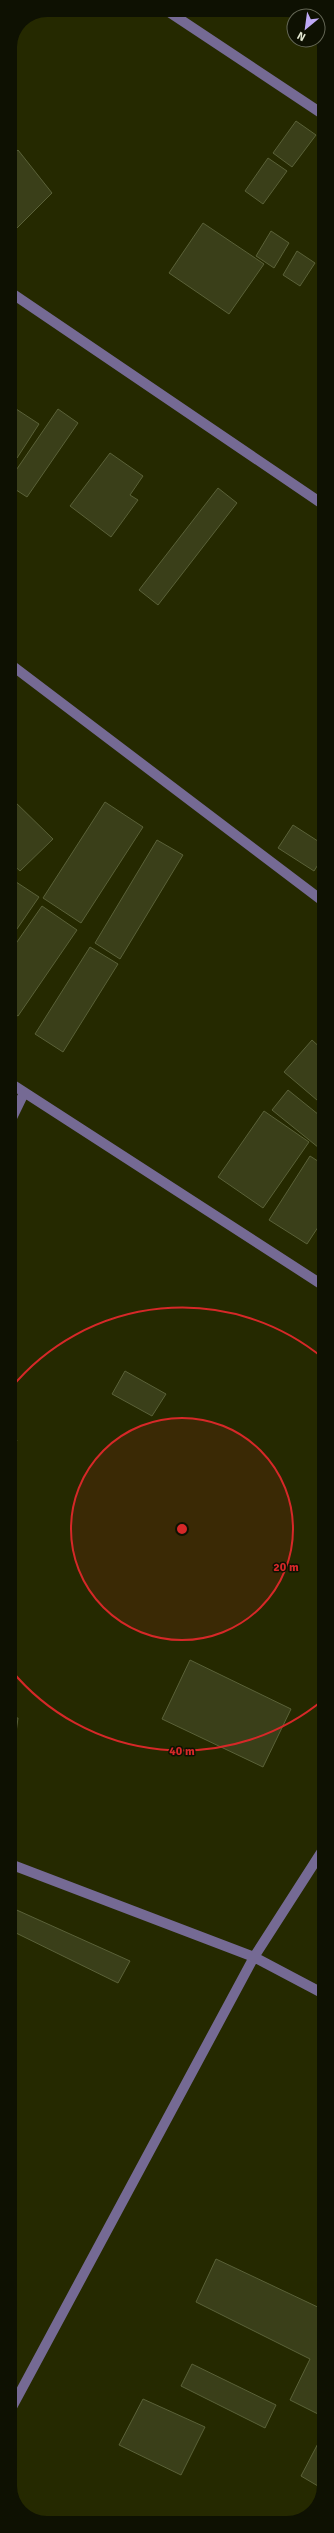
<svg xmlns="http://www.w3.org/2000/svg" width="334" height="2533" font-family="Signika,sans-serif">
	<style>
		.building { fill: #3a3f19; stroke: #5a6138 }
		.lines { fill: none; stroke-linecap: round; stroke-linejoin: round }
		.minor { stroke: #756a94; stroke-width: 10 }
		.ring { fill: none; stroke: #d62828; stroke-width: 2 }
		.centre { fill: #d62828; stroke: #0e1102; stroke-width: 2 }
		.ring-label { font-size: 12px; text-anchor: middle; font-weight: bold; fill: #d62828; stroke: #0e1102; stroke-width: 3; stroke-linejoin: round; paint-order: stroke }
	</style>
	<rect width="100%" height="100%" fill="#252900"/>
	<path class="building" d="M 296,121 L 316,135 L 292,167 L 273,153 Z
		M 18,150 L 52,193 L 13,232 L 10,228 L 10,157 Z
		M 268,158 L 287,171 L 263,204 L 245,191 Z
		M 203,223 L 264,264 L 229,314 L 169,273 Z
		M 271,231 L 289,243 L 274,268 L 256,256 Z
		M 297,251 L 315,263 L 300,286 L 283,275 Z
		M 10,405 L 39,424 L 17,458 L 10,453 Z
		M 58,409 L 78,423 L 27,497 L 10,486 L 10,479 Z
		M 110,453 L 143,476 L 130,495 L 138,500 L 111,537 L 70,506 Z
		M 218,488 L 237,503 L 158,605 L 139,590 Z
		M 10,797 L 53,839 L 20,871 L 10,862 Z
		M 105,802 L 143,827 L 81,923 L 43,898 Z
		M 293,825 L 324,845 L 324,855 L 314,871 L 278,848 Z
		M 157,840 L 183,855 L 120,959 L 95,943 Z
		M 10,878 L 39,897 L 10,939 Z
		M 42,906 L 77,930 L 18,1016 L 10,1011 L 10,952 Z
		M 90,947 L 118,964 L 63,1052 L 35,1034 Z
		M 312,1040 L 324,1051 L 324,1106 L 284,1072 Z
		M 288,1090 L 324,1119 L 324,1152 L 272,1110 Z
		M 264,1111 L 309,1142 L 263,1208 L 218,1177 Z
		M 310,1156 L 324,1165 L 324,1218 L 307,1244 L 269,1220 Z
		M 125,1371 L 166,1394 L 152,1416 L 112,1394 Z
		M 10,1437 L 17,1440 L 10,1455 Z
		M 190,1660 L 291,1709 L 263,1767 L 162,1719 Z
		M 10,1717 L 18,1718 L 10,1777 Z
		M 10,1907 L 130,1961 L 118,1983 L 14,1932 L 10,1940 Z
		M 216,2259 L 324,2310 L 324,2417 L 290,2400 L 310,2359 L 196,2302 Z
		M 192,2364 L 276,2405 L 265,2428 L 181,2386 Z
		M 143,2399 L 205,2427 L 181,2475 L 119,2445 Z
		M 324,2432 L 324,2486 L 323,2489 L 301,2476 Z"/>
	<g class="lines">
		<path class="minor" d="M 166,10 L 324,115
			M 10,292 L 324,505
			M 10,664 L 324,902
			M 10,1083 L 324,1286
			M 10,1122 L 24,1093
			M 10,1864 L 254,1957 L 324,1994
			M 10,2411 L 254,1957 L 324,1848"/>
	</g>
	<circle cx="182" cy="1529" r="111" fill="#d62828" fill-opacity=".12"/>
	<g class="ring">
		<circle cx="182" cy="1529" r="111"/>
		<path d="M323 1700A222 222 0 0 1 11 1670M11 1388A222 222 0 0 1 323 1358"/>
	</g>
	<path d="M0 0H334V2533H0ZM47 17H287A30 30 0 0 1 317 47V2486A30 30 0 0 1 287 2516H47A30 30 0 0 1 17 2486V47A30 30 0 0 1 47 17Z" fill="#0e1102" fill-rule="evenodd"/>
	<circle cx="182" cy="1529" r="6" class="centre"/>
	<g class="ring-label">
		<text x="286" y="1571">20 m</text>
		<text x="182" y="1755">40 m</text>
	</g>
	<g transform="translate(306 28) rotate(209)"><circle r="19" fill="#0e1102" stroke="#646755"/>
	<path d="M0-3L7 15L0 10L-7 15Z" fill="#bea9f5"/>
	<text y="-6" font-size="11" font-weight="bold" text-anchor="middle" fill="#e4e9d2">N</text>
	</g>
</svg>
